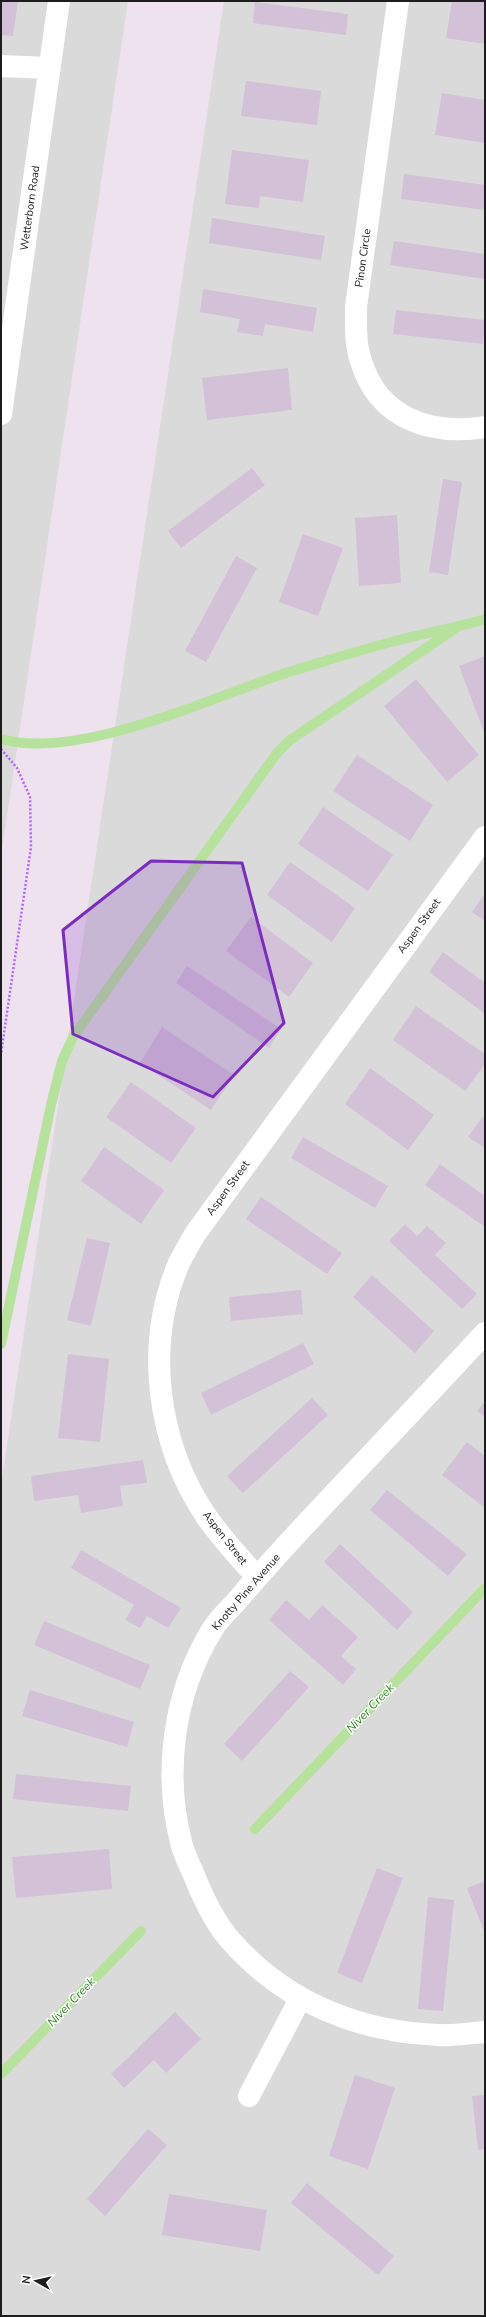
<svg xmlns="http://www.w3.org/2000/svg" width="486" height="2317" font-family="'Nunito Sans',sans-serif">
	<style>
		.residential { fill: #dadadb }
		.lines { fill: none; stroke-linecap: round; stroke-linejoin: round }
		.stream { stroke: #b7e29d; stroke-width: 10 }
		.building { fill: #d3c1d7 }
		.path { stroke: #b163ff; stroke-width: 2.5; stroke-dasharray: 2 2; stroke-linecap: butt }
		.minor { stroke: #fff; stroke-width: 22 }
		.marked { fill: #7b2cbf; fill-opacity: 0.2; stroke: #7b2cbf; stroke-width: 3; stroke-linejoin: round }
		.labels { text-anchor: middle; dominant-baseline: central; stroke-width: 3; stroke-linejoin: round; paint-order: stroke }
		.street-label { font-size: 11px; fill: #1d1d1d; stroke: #fff }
		.water-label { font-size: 12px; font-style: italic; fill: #3a8432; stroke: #fff }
	</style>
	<rect width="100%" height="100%" fill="#efe2ef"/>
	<path class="residential" d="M 1,1 L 128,1 L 1,856 Z
		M 224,1 L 485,1 L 485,2316 L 1,2316 L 1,1485 Z"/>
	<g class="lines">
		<path class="stream" d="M 1,739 C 82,761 213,696 292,671 C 329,660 366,648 403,639 C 430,632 458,627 485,619
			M 1,1344 L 51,1105 L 62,1061 L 73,1037 L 277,753 L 290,740 L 459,626
			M 255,1829 L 485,1588
			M 1,2074 L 141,1931"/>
	</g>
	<path class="building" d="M 1,1 L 18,1 L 13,36 L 1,35 Z
		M 452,1 L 485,1 L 485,44 L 446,38 Z
		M 255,2 L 348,14 L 346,35 L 253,23 Z
		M 246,81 L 321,91 L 317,125 L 241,116 Z
		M 442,93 L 485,100 L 485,143 L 435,135 Z
		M 232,150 L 309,160 L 303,202 L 260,196 L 259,208 L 225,204 Z
		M 404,174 L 485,185 L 485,210 L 401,199 Z
		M 212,218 L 325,236 L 321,260 L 209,243 Z
		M 394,241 L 485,254 L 485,279 L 390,265 Z
		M 203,289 L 317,308 L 313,332 L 265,324 L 263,336 L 237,332 L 240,319 L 200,312 Z
		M 396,310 L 485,320 L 483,344 L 393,334 Z
		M 288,368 L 292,410 L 207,420 L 202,378 Z
		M 252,468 L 265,485 L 181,548 L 168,531 Z
		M 443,479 L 462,482 L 448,575 L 429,572 Z
		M 397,515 L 401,583 L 359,586 L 355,518 Z
		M 303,534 L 343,548 L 318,616 L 279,602 Z
		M 236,556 L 257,568 L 206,662 L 185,651 Z
		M 485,656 L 485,735 L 459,666 Z
		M 416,679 L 479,755 L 447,782 L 384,706 Z
		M 357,755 L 433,805 L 410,841 L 333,791 Z
		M 323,807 L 393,855 L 368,891 L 298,844 Z
		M 290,862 L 355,908 L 332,942 L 267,895 Z
		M 485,893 L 485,921 L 472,912 Z
		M 251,917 L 313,963 L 289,997 L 226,951 Z
		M 443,952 L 485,983 L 485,1014 L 429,972 Z
		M 187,966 L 281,1029 L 269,1048 L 176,983 Z
		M 416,1006 L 485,1054 L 485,1064 L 465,1091 L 393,1040 Z
		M 162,1027 L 234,1075 L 211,1110 L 140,1063 Z
		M 370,1068 L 434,1115 L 408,1150 L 345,1104 Z
		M 131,1082 L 196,1128 L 171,1163 L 106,1117 Z
		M 483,1116 L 485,1118 L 485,1148 L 468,1137 Z
		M 303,1137 L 388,1186 L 375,1208 L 291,1158 Z
		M 104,1147 L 164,1190 L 141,1224 L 81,1181 Z
		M 440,1164 L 485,1196 L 485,1227 L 425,1185 Z
		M 261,1197 L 342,1253 L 327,1274 L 246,1219 Z
		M 405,1224 L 417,1236 L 427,1226 L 446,1243 L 435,1255 L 477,1294 L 462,1309 L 389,1241 Z
		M 87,1238 L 110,1243 L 91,1326 L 67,1320 Z
		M 372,1275 L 434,1331 L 415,1353 L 353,1297 Z
		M 301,1290 L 303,1314 L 231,1321 L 229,1297 Z
		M 303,1343 L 314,1364 L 211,1415 L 201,1393 Z
		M 68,1354 L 109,1359 L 100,1442 L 58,1438 Z
		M 312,1398 L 328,1415 L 243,1493 L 227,1476 Z
		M 485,1401 L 485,1417 L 477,1411 Z
		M 467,1442 L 485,1456 L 485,1508 L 442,1475 Z
		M 143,1460 L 147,1483 L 120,1486 L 123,1506 L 81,1513 L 78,1495 L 34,1501 L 31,1476 Z
		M 387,1490 L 467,1554 L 448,1576 L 370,1510 Z
		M 340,1544 L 413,1612 L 397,1630 L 324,1562 Z
		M 81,1550 L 181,1608 L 168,1628 L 147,1616 L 140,1628 L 125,1620 L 134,1605 L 71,1568 Z
		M 286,1600 L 309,1620 L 322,1605 L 358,1637 L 341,1656 L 356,1669 L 343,1685 L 269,1620 Z
		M 44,1621 L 150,1665 L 140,1689 L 34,1645 Z
		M 290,1671 L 309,1687 L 242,1761 L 224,1744 Z
		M 30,1690 L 134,1722 L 127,1747 L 22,1716 Z
		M 16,1774 L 131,1786 L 128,1811 L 13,1799 Z
		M 109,1849 L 112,1889 L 16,1898 L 12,1857 Z
		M 377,1868 L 403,1878 L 362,1983 L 337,1973 Z
		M 485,1881 L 485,1934 L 467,1888 Z
		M 428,1897 L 454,1900 L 443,2011 L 418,2009 Z
		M 175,2012 L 201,2039 L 166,2073 L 154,2060 L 124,2088 L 111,2074 Z
		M 355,2075 L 395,2088 L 368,2169 L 329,2156 Z
		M 485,2095 L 485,2149 L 478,2150 L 472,2096 Z
		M 148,2129 L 167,2145 L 105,2216 L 87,2199 Z
		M 307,2183 L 394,2256 L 378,2275 L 291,2203 Z
		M 169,2194 L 267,2210 L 260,2251 L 162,2235 Z"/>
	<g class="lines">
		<path class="path" d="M 1,749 L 17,768 L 30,797 L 31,847 L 1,1054"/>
		<path class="minor" d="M 398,1 L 356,307 C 356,325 355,344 361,361 C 378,418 430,436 485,427
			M 1,66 L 49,68
			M 1,414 L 59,1
			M 485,1333 C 425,1398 364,1462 303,1527 C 280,1552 257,1577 235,1603 C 227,1611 218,1620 212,1630 C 174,1692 163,1771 181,1842 C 184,1855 191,1867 196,1880 C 205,1902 215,1923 231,1941 C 285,2002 358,2032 439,2035 C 454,2036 470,2033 485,2032
			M 257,1577 C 239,1557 221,1538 206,1516 C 157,1443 144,1345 179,1263 C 184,1253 190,1243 195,1234 L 485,837
			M 249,2096 L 300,1999"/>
	</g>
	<path class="marked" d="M 151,861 L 242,863 L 284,1023 L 213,1097 L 73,1034 L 63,930 Z"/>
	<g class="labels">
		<g class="street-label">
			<text transform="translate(30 208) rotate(-82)">Wetterborn Road</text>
			<text transform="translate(363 258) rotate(-82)">Pinon Circle</text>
			<text transform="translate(419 926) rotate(-54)">Aspen Street</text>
			<text transform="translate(228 1188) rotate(-54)">Aspen Street</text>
			<text transform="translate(225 1538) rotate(52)">Aspen Street</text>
			<text transform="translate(246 1592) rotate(-49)">Knotty Pine Avenue</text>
		</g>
		<g class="water-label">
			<text transform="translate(370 1708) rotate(-46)">Niver Creek</text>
			<text transform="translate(71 2002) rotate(-46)">Niver Creek</text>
		</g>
	</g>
	<rect width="486" height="2317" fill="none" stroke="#1d1d1d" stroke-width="4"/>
	<g transform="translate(36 2281) rotate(278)" stroke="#ffffff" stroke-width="3" paint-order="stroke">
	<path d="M0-3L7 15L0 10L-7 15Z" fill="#1d1d1d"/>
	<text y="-6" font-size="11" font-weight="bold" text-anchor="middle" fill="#1d1d1d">N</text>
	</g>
</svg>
